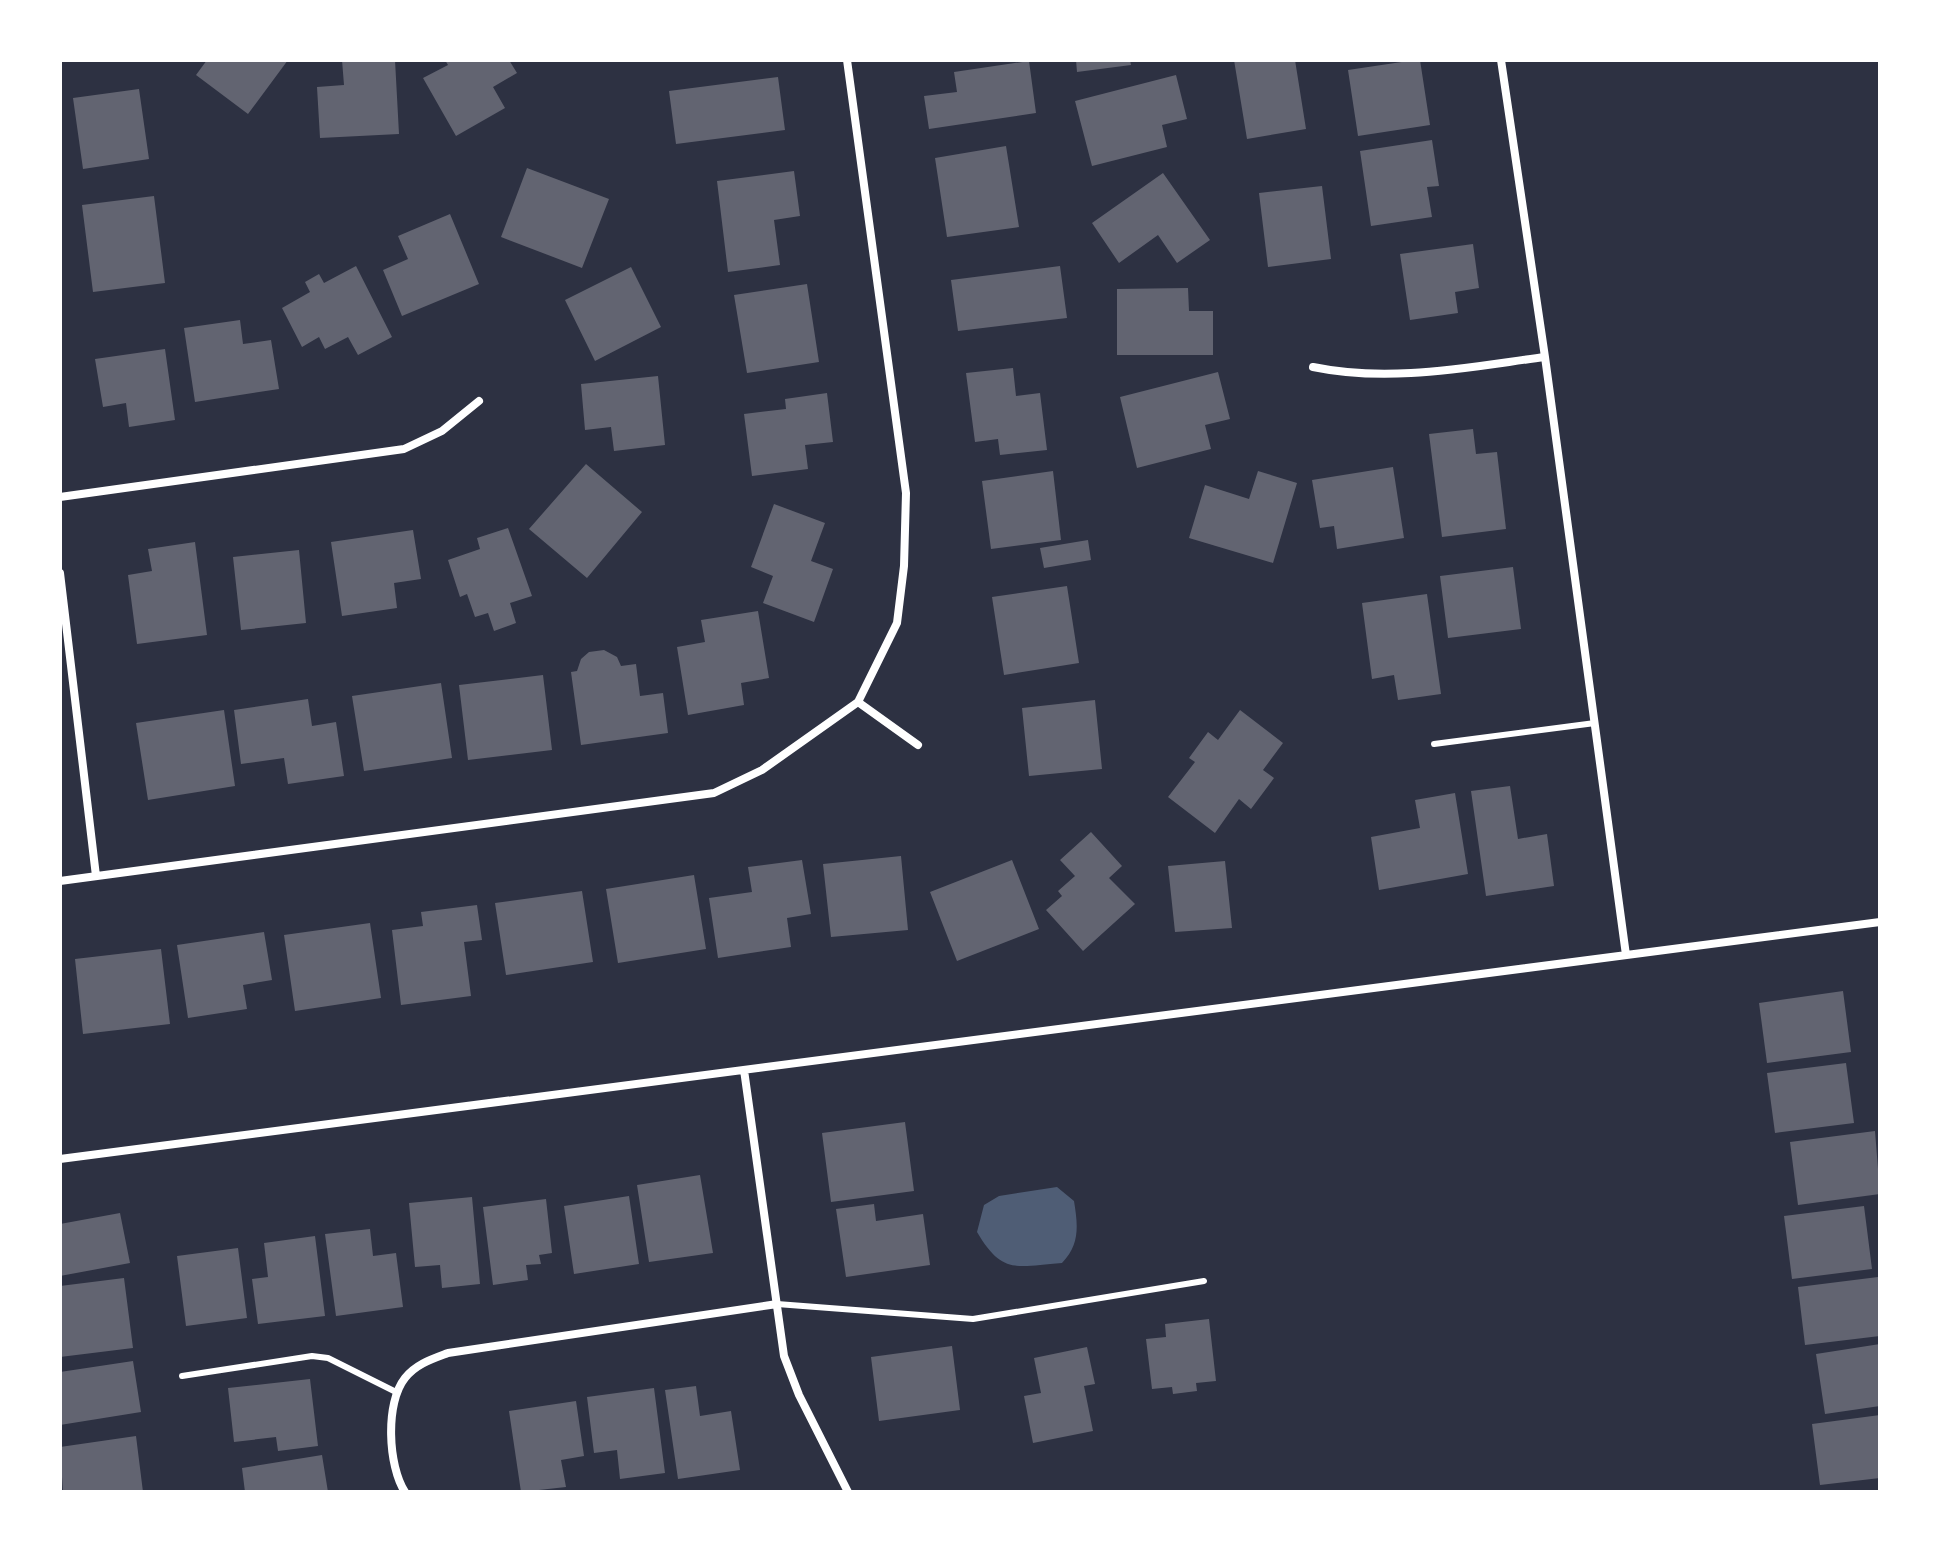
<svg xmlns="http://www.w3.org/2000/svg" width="1940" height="1552" font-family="'PT Sans',sans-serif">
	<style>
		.water { fill: #4f5d75 }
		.building { fill: #626471 }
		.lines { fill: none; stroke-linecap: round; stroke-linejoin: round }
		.service { stroke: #fff; stroke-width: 6 }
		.minor { stroke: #fff; stroke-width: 8 }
	</style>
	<rect width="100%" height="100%" fill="#2d3142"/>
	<path class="water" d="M 1057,1187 L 1074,1201 C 1078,1226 1080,1244 1062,1263 C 1017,1266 1003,1276 977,1232 L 984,1205 L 999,1196 Z"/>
	<path class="building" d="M 207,60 L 288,60 L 248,114 L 196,75 Z
		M 342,60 L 395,60 L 399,134 L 320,138 L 317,87 L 344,85 Z
		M 445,60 L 509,60 L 517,73 L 493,87 L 505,108 L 456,136 L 423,78 L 448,65 Z
		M 1076,60 L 1130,60 L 1131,65 L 1077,72 Z
		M 1234,60 L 1295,60 L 1306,129 L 1247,139 Z
		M 1415,60 L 1420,60 L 1430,125 L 1358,136 L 1348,70 Z
		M 1029,61 L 1036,113 L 929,129 L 924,96 L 957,92 L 954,72 Z
		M 1176,75 L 1187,119 L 1162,125 L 1167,147 L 1092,166 L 1075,101 Z
		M 778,77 L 785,130 L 676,144 L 669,91 Z
		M 139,89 L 149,159 L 83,169 L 73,98 Z
		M 1432,140 L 1439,186 L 1427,187 L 1432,217 L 1371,226 L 1360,151 Z
		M 1006,146 L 1019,227 L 947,237 L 935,158 Z
		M 527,168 L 609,199 L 582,268 L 501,237 Z
		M 794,171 L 800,216 L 774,220 L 780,265 L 728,272 L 717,181 Z
		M 1163,173 L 1210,240 L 1177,263 L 1158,235 L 1119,263 L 1092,223 Z
		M 1322,186 L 1331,259 L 1268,267 L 1259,193 Z
		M 154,196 L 165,283 L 93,292 L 82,205 Z
		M 450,214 L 479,284 L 402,316 L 383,270 L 408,259 L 398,236 Z
		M 1473,244 L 1479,288 L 1455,292 L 1458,313 L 1410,320 L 1400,254 Z
		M 356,266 L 392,337 L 358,355 L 348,337 L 325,349 L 319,337 L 302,347 L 282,308 L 310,292 L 305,282 L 319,274 L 324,283 Z
		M 1060,266 L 1067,318 L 958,331 L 951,280 Z
		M 631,267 L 661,327 L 595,361 L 565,300 Z
		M 807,284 L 819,362 L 747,373 L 734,295 Z
		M 1188,288 L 1189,311 L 1213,311 L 1213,355 L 1117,355 L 1117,289 Z
		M 240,320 L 243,344 L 271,340 L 279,389 L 195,402 L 184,328 Z
		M 165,349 L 175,420 L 129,427 L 126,403 L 103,407 L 95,359 Z
		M 1013,368 L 1016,396 L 1040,393 L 1047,450 L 1000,455 L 998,439 L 975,442 L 966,373 Z
		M 1218,372 L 1230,419 L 1205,425 L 1211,449 L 1137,468 L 1120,397 Z
		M 658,376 L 665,445 L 614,451 L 611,427 L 585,430 L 581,384 Z
		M 827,393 L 833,442 L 805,445 L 808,469 L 752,476 L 744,414 L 786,409 L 785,399 Z
		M 1473,429 L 1476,454 L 1497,452 L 1506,529 L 1442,537 L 1429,434 Z
		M 586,464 L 642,512 L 587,578 L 529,529 Z
		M 1393,467 L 1404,538 L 1337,549 L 1334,526 L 1320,528 L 1312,480 Z
		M 1053,471 L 1061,540 L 991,549 L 982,481 Z
		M 1258,471 L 1297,483 L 1273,563 L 1189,538 L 1205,485 L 1249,499 Z
		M 774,504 L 825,523 L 811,561 L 833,569 L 814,622 L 763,603 L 773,576 L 751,567 Z
		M 508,528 L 532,596 L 510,603 L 516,623 L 494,631 L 488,613 L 475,617 L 467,594 L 460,597 L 448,560 L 480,549 L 477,538 Z
		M 413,530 L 421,579 L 394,583 L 397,608 L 342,616 L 331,542 Z
		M 1088,540 L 1091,560 L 1044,568 L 1040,548 Z
		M 195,542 L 207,635 L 137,644 L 128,575 L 152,571 L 148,549 Z
		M 299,550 L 306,623 L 241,630 L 233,557 Z
		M 1513,567 L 1521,629 L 1448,638 L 1440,576 Z
		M 1067,586 L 1079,663 L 1004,675 L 992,597 Z
		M 1427,594 L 1441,694 L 1398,700 L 1394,675 L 1372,679 L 1362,603 Z
		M 758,611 L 769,678 L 741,683 L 744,705 L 688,715 L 677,647 L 705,642 L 701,620 Z
		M 604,650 L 617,657 L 621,666 L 636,664 L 640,696 L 663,693 L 668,733 L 581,745 L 571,672 L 577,671 L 581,659 L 589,652 Z
		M 543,675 L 552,750 L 468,760 L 459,685 Z
		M 441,683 L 452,758 L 364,771 L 352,696 Z
		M 308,699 L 312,726 L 336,722 L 344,776 L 288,784 L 284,758 L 241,764 L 234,710 Z
		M 1095,700 L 1102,769 L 1029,776 L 1022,708 Z
		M 224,710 L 235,786 L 148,800 L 136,723 Z
		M 1240,710 L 1283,743 L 1263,770 L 1274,778 L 1251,809 L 1239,799 L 1215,833 L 1168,797 L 1195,762 L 1189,758 L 1208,732 L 1218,740 Z
		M 1510,786 L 1518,839 L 1547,834 L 1554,886 L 1486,896 L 1471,791 Z
		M 1455,793 L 1468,874 L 1379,890 L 1371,837 L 1420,828 L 1415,800 Z
		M 1091,832 L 1122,866 L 1109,878 L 1135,904 L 1083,951 L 1046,910 L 1062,896 L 1058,891 L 1075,876 L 1060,860 Z
		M 901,856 L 908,930 L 831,937 L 823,864 Z
		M 802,860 L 811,914 L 787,918 L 791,947 L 718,958 L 709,898 L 752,892 L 748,867 Z
		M 1012,860 L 1039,929 L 957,961 L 930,892 Z
		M 1225,861 L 1232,928 L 1175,932 L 1168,866 Z
		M 694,875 L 706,949 L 618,963 L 606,889 Z
		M 582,891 L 593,962 L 506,975 L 495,903 Z
		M 477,905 L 482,940 L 464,942 L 471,996 L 401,1005 L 392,930 L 423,926 L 421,912 Z
		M 370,923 L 381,998 L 295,1011 L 284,935 Z
		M 264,932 L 272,980 L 243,985 L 247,1009 L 188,1018 L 177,945 Z
		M 161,949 L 170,1024 L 83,1034 L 75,959 Z
		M 1843,991 L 1851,1052 L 1767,1063 L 1759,1003 Z
		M 1846,1063 L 1854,1123 L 1775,1133 L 1767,1073 Z
		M 905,1122 L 914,1191 L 831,1202 L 822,1133 Z
		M 1875,1131 L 1880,1194 L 1798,1205 L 1790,1142 Z
		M 700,1175 L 713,1253 L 649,1262 L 637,1185 Z
		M 629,1196 L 639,1264 L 574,1274 L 564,1206 Z
		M 472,1197 L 480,1284 L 442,1288 L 440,1265 L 415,1267 L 409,1203 Z
		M 546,1199 L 552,1253 L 539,1255 L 541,1264 L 526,1265 L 528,1280 L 493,1285 L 483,1207 Z
		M 874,1204 L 876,1221 L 923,1214 L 930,1265 L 846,1277 L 836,1209 Z
		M 1864,1206 L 1872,1269 L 1792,1279 L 1784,1216 Z
		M 120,1213 L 130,1263 L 60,1276 L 60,1224 Z
		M 370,1229 L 373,1256 L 396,1253 L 403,1307 L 336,1316 L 325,1234 Z
		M 315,1236 L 325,1316 L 258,1324 L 252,1279 L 268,1277 L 264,1243 Z
		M 238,1248 L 247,1318 L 186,1326 L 177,1256 Z
		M 1878,1277 L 1880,1336 L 1805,1345 L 1798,1287 Z
		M 124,1278 L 133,1348 L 60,1357 L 60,1286 Z
		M 1209,1319 L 1216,1381 L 1196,1383 L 1197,1391 L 1173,1394 L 1172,1387 L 1152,1389 L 1146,1339 L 1166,1337 L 1165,1324 Z
		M 1880,1344 L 1880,1406 L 1825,1414 L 1816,1354 Z
		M 952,1346 L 960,1410 L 879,1421 L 871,1357 Z
		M 1087,1347 L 1095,1384 L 1084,1386 L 1093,1431 L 1033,1443 L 1024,1396 L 1041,1393 L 1034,1358 Z
		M 133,1361 L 141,1412 L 60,1425 L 60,1372 Z
		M 310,1379 L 318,1446 L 278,1451 L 276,1437 L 234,1442 L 228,1388 Z
		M 696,1386 L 700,1416 L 731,1411 L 740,1470 L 678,1479 L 665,1390 Z
		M 654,1388 L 665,1473 L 620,1479 L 617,1450 L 594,1453 L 587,1397 Z
		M 576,1401 L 584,1456 L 561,1460 L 566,1487 L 521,1492 L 509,1411 Z
		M 1880,1415 L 1880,1478 L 1820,1485 L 1812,1424 Z
		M 136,1436 L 143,1492 L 63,1492 L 60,1447 Z
		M 322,1455 L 328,1492 L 245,1492 L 242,1468 Z"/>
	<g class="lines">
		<path class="service" d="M 1434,744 L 1595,723
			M 777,1304 L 973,1319 L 1204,1281
			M 182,1376 L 312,1356 L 328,1358 L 396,1392"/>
		<path class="minor" d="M 1501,60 L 1545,357 L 1626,955
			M 1313,367 C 1390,383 1468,367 1545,357
			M 60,497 L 404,449 L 442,431 L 479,401
			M 60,573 L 96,876
			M 858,702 L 918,745
			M 60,881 L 714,793 L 762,770 L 858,702 L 897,623 L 904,566 L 906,493 L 847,60
			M 744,1070 L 784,1356 L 799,1395 L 848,1492
			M 60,1159 L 1880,922
			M 405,1492 C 388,1466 385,1403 405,1378 C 416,1364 432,1359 448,1353 L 777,1304"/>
	</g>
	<rect width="1940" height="1552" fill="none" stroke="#ffffff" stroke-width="124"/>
</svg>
